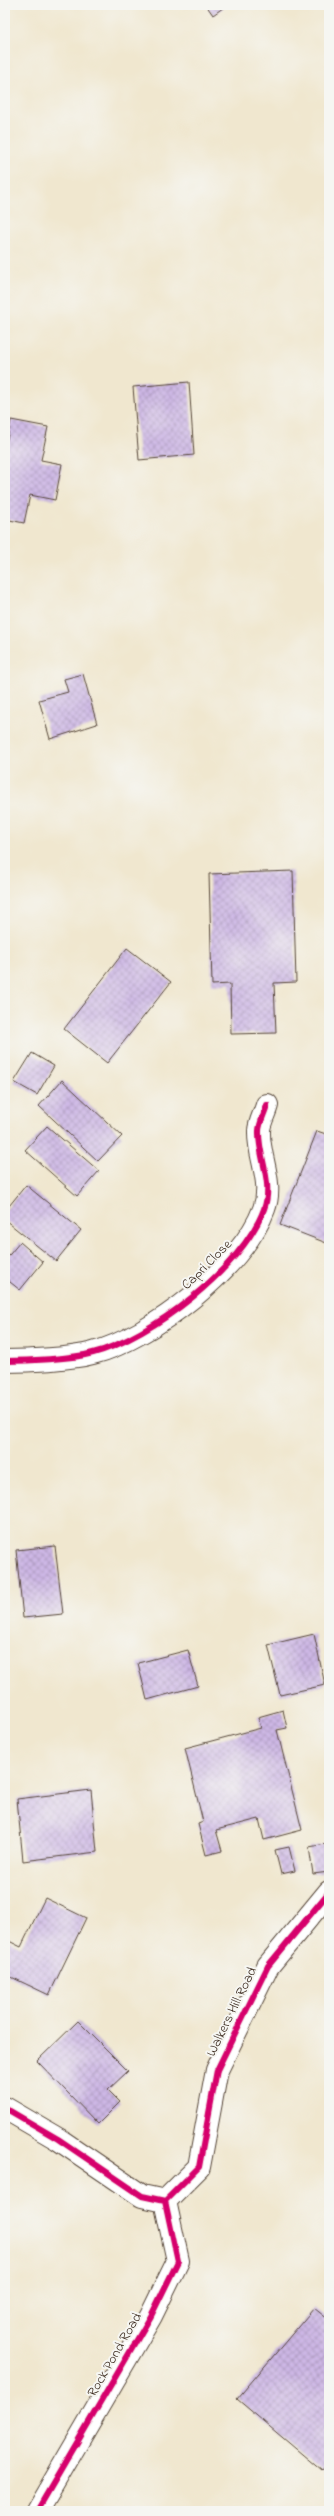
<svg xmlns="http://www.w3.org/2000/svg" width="334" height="2516" font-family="'Indie Flower',sans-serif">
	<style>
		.building { fill: url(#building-cross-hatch) }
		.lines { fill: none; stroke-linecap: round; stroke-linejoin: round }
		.street-casing { stroke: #564639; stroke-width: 24 }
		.street { stroke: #fff; stroke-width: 22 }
		.cycleway-casing { stroke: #f6f6f2; stroke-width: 8 }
		.cycleway { stroke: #d6006c; stroke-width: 6 }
		.labels { text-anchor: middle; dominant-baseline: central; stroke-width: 4; stroke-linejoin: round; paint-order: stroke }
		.street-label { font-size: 14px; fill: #3b2a1e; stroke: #f6f6f2 }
	</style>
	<defs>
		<pattern id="building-cross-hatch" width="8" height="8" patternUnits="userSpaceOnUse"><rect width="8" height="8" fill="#cdb7e5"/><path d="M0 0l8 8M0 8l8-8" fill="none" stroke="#a895b9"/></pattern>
	</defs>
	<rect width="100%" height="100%" fill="#f6f6f2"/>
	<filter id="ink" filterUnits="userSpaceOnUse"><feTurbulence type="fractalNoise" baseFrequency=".025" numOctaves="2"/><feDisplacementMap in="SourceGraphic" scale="8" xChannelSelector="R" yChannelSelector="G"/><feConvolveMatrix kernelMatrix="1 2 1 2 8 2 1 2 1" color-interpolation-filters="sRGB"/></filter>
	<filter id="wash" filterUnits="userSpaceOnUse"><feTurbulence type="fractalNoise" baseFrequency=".012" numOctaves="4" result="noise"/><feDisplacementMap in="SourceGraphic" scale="16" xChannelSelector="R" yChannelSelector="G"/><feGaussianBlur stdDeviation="0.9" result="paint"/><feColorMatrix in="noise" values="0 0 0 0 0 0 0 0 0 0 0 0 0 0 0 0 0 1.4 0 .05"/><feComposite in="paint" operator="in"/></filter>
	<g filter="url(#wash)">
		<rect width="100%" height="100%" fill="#f0e7cf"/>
		<g id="blocks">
			<path class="building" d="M 206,5 L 227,5 L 213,15 Z
				M 189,382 L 194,455 L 139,460 L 133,387 Z
				M 11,420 L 48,427 L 41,460 L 62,464 L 55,500 L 30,495 L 24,523 L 5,519 L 5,448 Z
				M 83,674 L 97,724 L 50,739 L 39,700 L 68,692 L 64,679 Z
				M 293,871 L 296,982 L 274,983 L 276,1033 L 231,1034 L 230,984 L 212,985 L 209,874 Z
				M 127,948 L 171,982 L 107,1063 L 64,1029 Z
				M 32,1053 L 54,1066 L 37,1095 L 14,1082 Z
				M 62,1080 L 122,1136 L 98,1161 L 39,1106 Z
				M 47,1126 L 99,1171 L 77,1196 L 25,1150 Z
				M 317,1131 L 329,1135 L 329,1244 L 280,1225 Z
				M 26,1185 L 81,1230 L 56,1261 L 5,1220 L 5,1211 Z
				M 20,1242 L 43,1262 L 20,1290 L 5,1278 L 5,1260 Z
				M 55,1546 L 63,1614 L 23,1618 L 16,1550 Z
				M 314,1634 L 325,1685 L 280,1695 L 268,1645 Z
				M 188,1650 L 198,1686 L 147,1700 L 138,1663 Z
				M 283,1710 L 287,1728 L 277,1730 L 302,1830 L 264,1840 L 259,1819 L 216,1830 L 222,1851 L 206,1855 L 198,1824 L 203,1822 L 185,1748 L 261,1728 L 258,1717 Z
				M 91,1790 L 97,1852 L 23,1861 L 17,1799 Z
				M 326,1844 L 329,1872 L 313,1874 L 309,1847 Z
				M 289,1847 L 295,1871 L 281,1874 L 275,1850 Z
				M 45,1898 L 86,1918 L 49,1995 L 5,1974 L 5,1939 L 21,1947 Z
				M 78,2021 L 128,2071 L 108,2090 L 120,2102 L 98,2124 L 37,2061 Z
				M 314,2308 L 329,2320 L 329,2463 L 322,2471 L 237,2399 Z"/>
		</g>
	</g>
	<g filter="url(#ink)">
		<use href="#blocks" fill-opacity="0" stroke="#564639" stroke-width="1"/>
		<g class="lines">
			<g class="street-casing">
				<path id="street" d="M 5,1361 C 28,1361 71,1359 93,1353 C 151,1338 243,1267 264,1209 C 274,1182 258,1157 259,1131 C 259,1123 265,1113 267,1105
					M 5,2108 L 58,2139 L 142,2196 L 165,2201 L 199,2167 L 217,2070 L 268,1966 L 329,1892
					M 37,2511 L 151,2316 L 178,2261 L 165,2201"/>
			</g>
			<use href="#street" class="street"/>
			<g class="cycleway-casing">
				<path id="cycleway" d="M 5,1361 C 28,1361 71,1359 93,1353 C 151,1338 243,1267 264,1209 C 274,1182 258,1157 259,1131 C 259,1123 265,1113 267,1105
					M 5,2108 L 58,2139 L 142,2196 L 165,2201 L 199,2167 L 217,2070 L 268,1966 L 329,1892
					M 37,2511 L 151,2316 L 178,2261 L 165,2201"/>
			</g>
			<use href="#cycleway" class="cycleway"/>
		</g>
	</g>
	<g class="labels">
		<g class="street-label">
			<text transform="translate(207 1265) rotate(-45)">Capri Close</text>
			<text transform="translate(232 2012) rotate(-64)">Walkers Hill Road</text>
			<text transform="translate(115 2355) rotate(-60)">Rock Pond Road</text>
		</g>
	</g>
	<rect width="334" height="2516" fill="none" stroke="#f6f6f2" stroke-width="20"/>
</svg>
